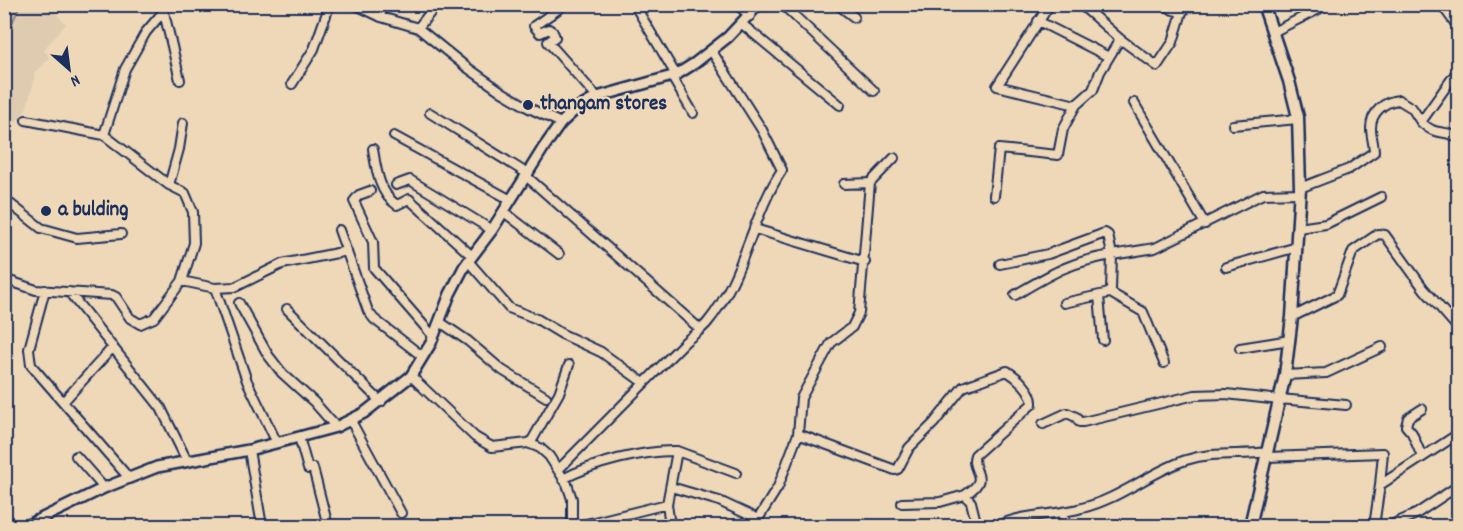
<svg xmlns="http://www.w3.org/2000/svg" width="1463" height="531" font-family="Dekko,sans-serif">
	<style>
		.built { fill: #decbb0 }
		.forest { fill: url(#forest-crowns); stroke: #757784; stroke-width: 1.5 }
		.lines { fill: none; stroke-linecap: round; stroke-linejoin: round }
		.minor-casing { stroke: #1b2f5e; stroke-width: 12 }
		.tertiary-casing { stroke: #1b2f5e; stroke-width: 14 }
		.secondary-casing { stroke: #1b2f5e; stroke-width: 15 }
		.minor { stroke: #eed8b7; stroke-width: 8 }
		.tertiary { stroke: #eed8b7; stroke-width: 9 }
		.secondary { stroke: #eed8b7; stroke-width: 10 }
		.poi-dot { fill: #1b2f5e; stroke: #eed8b7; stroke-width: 2 }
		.labels { text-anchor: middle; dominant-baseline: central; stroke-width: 4.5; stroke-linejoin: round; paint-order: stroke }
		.poi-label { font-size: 21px; font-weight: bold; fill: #1b2f5e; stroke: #eed8b7; text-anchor: start }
	</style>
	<defs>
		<pattern id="forest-crowns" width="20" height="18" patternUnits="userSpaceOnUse" patternTransform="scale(1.5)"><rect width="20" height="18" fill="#cfbfaa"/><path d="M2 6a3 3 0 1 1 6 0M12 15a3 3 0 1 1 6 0" fill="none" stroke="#b1a495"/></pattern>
	</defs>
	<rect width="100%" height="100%" fill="#eed8b7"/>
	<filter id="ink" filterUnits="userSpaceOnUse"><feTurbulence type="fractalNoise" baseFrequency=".0167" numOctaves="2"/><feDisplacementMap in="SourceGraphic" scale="12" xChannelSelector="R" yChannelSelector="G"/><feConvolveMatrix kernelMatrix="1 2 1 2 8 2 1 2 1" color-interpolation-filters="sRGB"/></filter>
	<g filter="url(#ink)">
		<path class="built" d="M 4,5 L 47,5 L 66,24 L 45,48 L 49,59 L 34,73 L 34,82 L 26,109 L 15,124 L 5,123 Z"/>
		<path class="forest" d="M 5,4 L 20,5 L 11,26 L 5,24 Z"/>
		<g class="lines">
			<g class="minor-casing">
				<path id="minor" d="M 162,4 L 180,80
					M 354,4 L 381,17 L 418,28 L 465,66 L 502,92 L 529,108 L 561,123
					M 380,4 L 381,17
					M 634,4 L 676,75
					M 737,4 L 750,16
					M 782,4 L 874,91
					M 837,4 L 854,17
					M 1050,4 L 997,86 L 1076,105
					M 1080,4 L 1120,39 L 1157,66 L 1173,42 L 1182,12 L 1191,4
					M 1164,4 L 1173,10 L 1182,12
					M 1441,4 L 1458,27
					M 560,8 L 534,26 L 540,33 L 549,29 L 553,32 L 555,37 L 548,42 L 597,97
					M 1038,21 L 1109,57
					M 742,24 L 840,105
					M 418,28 L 437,4
					M 1273,32 L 1319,9 L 1324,4
					M 1458,70 L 1421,122 C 1438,138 1443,128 1458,138
					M 672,77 L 693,113
					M 292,84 L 314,49 L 330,4
					M 1134,103 L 1205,224
					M 430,113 L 528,174
					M 26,120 L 104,135 L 125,69 L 146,32 L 163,12
					M 1233,125 L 1298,119
					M 104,135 L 169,185 L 185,193 L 193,212 L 194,243 L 182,281
					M 394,136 L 511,200
					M 373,149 C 376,168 379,194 397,205 L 409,199 L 472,256
					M 894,158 L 870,183 L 859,313 L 852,327 L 831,343 L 801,398 L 798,434 L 895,470 L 898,469 L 909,448 L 934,423 L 963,387 L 1007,371 C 1017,377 1033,391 1032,404 L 975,455 C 969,472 993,477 965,495
					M 526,176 L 700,329
					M 844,184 L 870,183
					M 169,185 L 179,149 L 183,123
					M 396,185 L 410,180 L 492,230
					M 1300,188 L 1349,169 L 1374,152 C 1374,144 1371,136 1371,128 C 1371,112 1385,101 1399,100 L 1412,108 L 1421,122
					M 370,191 L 359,195 L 354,201 L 373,242 L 374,268 L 433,336
					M 994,196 L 999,149 L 1058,155 L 1063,129 L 1076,105 L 1093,90 L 1100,72 L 1120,39
					M 4,199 L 41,228 L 77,238 L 121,234
					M 504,212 L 559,254
					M 1298,228 L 1326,224 L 1381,197
					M 755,229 L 865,262
					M 339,230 L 368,311 L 374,319 L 422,356
					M 468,261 L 509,308 L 537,319 L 562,334 L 601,352 L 644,383
					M 1000,264 L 1048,254 L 1105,233 L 1108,235 L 1112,255 L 1155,248 L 1263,194 L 1299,193
					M 1226,267 L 1297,247
					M 4,279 L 36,290 L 112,295 L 116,297 L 130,318 L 140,324 L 154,318 L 182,281 L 215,288 L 235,287 L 282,264 L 347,251
					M 215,288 L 247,381 L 277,443
					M 45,290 L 29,349 L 31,365 L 129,478
					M 69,292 L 161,408 L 187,461
					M 1109,292 L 1143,312 L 1164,363
					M 1015,295 C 1051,274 1069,262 1112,255 L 1111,290 L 1109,293 L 1064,303
					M 1099,296 L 1103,340
					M 239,303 L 268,355 L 282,373 L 314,402 L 336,427
					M 287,309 L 381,402
					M 1292,317 L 1337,295 L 1353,251 L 1378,234 L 1385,235 L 1424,289 L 1458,328
					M 440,322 L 468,341 L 502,370 L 546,397
					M 1240,348 L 1290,340
					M 1285,375 L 1326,373 L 1382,347
					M 411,376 L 475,437 L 492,447 L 528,443 L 540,448 L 549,456 L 567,484 L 572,499 L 572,526
					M 1280,399 L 1346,405
					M 64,401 L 113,347
					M 1422,409 L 1408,418 L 1406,426 L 1412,433 L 1422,457
					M 351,421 L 401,513
					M 1043,424 L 1067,413 L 1076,417 L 1079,422 L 1083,422 L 1195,395 L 1226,394 L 1280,400
					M 299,437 L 308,469 L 313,468 L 328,526
					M 530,444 L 559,393 L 569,365
					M 249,450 L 262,526
					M 76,456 L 104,488
					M 1267,457 L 1383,453 L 1380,485
					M 558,470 L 686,341 C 693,335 701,330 707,323 C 744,279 751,217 782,170 L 762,130 L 711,50
					M 563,479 C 593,463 644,450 677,451
					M 671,487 L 719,501 L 758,519 L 778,487 L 798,434
					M 902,503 L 940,502 L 965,495 L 971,502 L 977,526
					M 1063,512 L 1066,526
					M 578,526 L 667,504
					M 670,526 L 667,504 L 677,451 L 736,473
					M 998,526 C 1023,513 1055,516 1082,508 C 1120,499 1150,472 1186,460 C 1214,451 1240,456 1268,452
					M 1374,526 L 1380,485 L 1458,434
					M 1389,526 L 1416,514 L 1458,486"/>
			</g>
			<g class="tertiary-casing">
				<path id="tertiary" d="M 26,526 L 104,488 L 157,467 L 249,450 L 299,437 L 336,427 L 364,413 L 411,376 L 431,343 L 450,294 L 464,267 L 492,230 L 544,147 L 561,123 L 575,110 L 597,97 L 676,75 L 695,63 L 728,37 L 759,4"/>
			</g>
			<g class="secondary-casing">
				<path id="secondary" d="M 1250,526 L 1285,375 L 1292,317 L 1300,188 L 1298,117 L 1289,81 L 1263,4"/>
			</g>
			<use href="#minor" class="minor"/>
			<use href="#tertiary" class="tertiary"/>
			<use href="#secondary" class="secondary"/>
		</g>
	</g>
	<g class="poi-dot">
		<circle cx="528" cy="105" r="6"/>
		<circle cx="46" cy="211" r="6"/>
	</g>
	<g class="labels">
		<g class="poi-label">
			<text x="540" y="105">thangam stores</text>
			<text x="58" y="211">a bulding</text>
		</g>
	</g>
	<rect width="1463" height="531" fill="none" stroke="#eed8b7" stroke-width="24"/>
	<rect x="12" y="12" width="1439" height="507" fill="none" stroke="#1b2f5e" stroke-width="2" filter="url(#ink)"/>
	<g transform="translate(69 69) rotate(152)" stroke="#eed8b7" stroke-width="4.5" paint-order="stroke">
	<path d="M0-4.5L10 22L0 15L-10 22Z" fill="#1b2f5e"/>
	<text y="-9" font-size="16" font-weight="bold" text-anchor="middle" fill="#1b2f5e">N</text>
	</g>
</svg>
